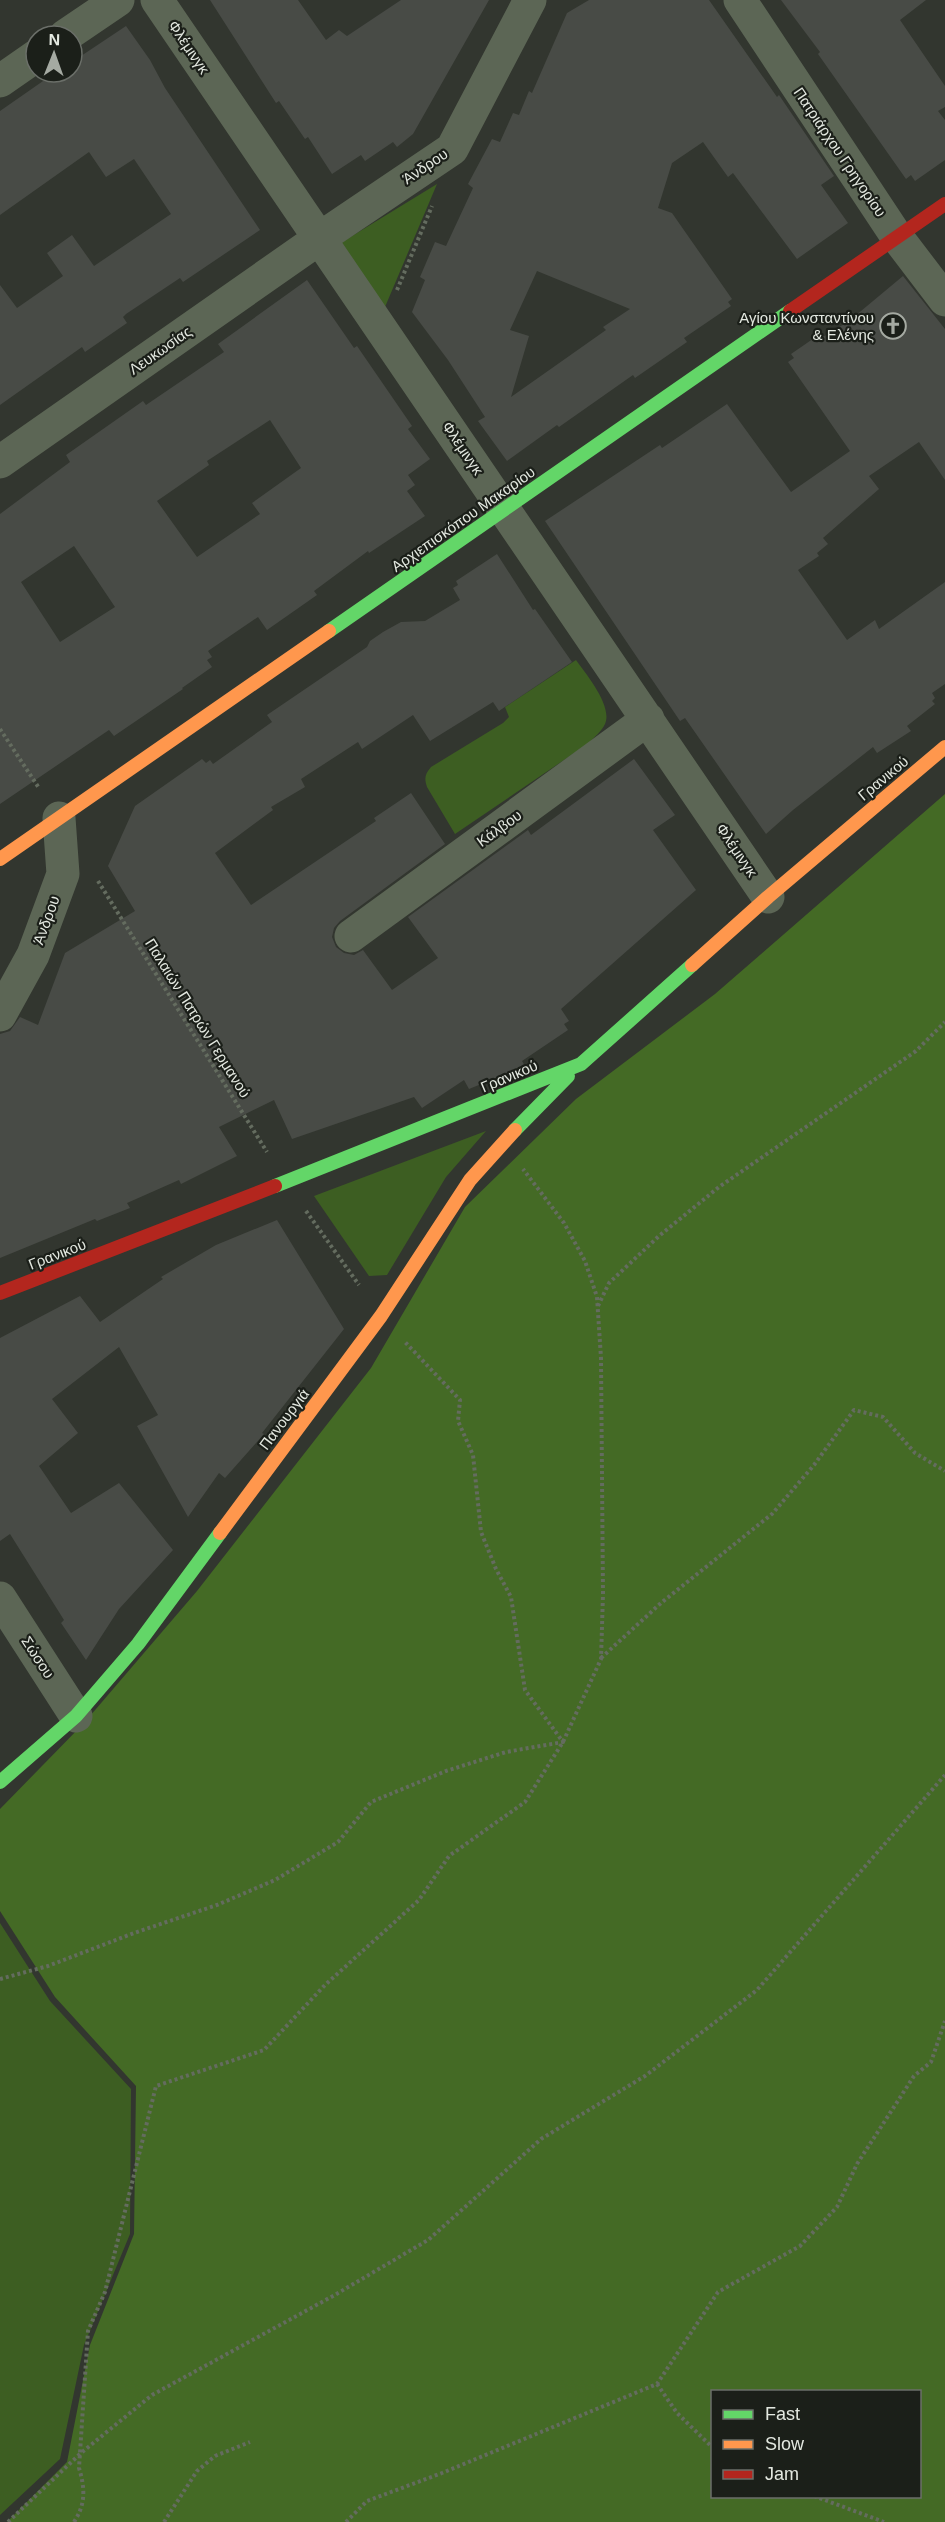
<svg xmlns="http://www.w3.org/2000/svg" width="945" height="2522" font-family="Arial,sans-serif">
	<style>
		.green { fill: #3d5e22 }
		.forest { fill: #446a25; fill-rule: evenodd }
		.building { fill: #484b46; fill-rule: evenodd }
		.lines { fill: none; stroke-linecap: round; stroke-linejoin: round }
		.path { stroke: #646c5f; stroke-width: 4; stroke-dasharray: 3 3; stroke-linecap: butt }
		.street { stroke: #5c6655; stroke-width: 33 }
		.fast { stroke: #63d668; stroke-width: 14 }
		.slow { stroke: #ff974d; stroke-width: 14 }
		.jam { stroke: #b3261e; stroke-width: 14 }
		.labels { text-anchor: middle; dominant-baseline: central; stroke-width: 4.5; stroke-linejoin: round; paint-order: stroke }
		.street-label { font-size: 15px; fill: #e3e8e0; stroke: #1b1f19 }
		.poi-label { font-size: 15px; fill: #e3e8e0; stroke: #1b1f19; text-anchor: end }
	</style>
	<rect width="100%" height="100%" fill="#32362f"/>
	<path class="green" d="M 437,184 L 385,307 L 339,244 Z
		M 576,660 C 586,674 613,706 605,724 C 602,731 594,737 589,743 L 455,834 L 427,787 C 424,778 425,774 431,767 L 503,723 L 509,717 L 505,707 Z
		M 486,1131 L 446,1177 L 387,1275 L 369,1276 L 314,1196 Z
		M 0,1923 L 50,2001 L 131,2089 L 130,2234 L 84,2345 L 60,2459 L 0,2515 Z"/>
	<path class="forest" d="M 945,794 L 945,2522 L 7,2522 L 67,2462 L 90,2345 L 134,2234 L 136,2086 L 55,1997 L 0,1911 L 0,1809 L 84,1723 L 197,1591 L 371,1368 L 465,1207 L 576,1099 L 715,994 ZM 712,2392 L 920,2392 L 920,2496 L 712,2496 Z"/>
	<path class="building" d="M 210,0 L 298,0 L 326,40 L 339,30 L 347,36 L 401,0 L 489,0 L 413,134 L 397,147 L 393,142 L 365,161 L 361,155 L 332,174 L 308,137 L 305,139 L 279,101 L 276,103 Z
		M 589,0 L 709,0 L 777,97 L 779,95 L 834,176 L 821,185 L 848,223 L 797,259 L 733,173 L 728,177 L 703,142 L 672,163 L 658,208 L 672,213 L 732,299 L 728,302 L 731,306 L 684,338 L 687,342 L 635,378 L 633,375 L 559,427 L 557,425 L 507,461 L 478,421 L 485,417 L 448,360 L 412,312 L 425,280 L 420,277 L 435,242 L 446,246 L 473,188 L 468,184 L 492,139 L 500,142 L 513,113 L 519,115 L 529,91 L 532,93 L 567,13 ZM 537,271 L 630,309 L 603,327 L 606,330 L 511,397 L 529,336 L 510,330 Z
		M 781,0 L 926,0 L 900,20 L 945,86 L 945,107 L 938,111 L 945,120 L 945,160 L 915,181 L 911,175 L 906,179 L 818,54 L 820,52 Z
		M 126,26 L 150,60 L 165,88 L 260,230 L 183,282 L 180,278 L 126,314 L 123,317 L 127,323 L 85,352 L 82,347 L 0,405 L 0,285 L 17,308 L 63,276 L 47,253 L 72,235 L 94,266 L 171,214 L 134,159 L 106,177 L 89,152 L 0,215 L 0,111 L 56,72 L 72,72 L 72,62 Z
		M 903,276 L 945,329 L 945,480 L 919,442 L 869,476 L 879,489 L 823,538 L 828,544 L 817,553 L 819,556 L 798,570 L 847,640 L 875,620 L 879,629 L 945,582 L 945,684 L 932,693 L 935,698 L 932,701 L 935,704 L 907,726 L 911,731 L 877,753 L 873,747 L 793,810 L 766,834 L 685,718 L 680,721 L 545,521 L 660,445 L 662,448 L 727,404 L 791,492 L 850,451 L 788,362 L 794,358 L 791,354 L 820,334 L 823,337 L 849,321 Z
		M 307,280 L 354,348 L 357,346 L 412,426 L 408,429 L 430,459 L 408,475 L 415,485 L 407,491 L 425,516 L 369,553 L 368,551 L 314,591 L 317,595 L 267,630 L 258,617 L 208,651 L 212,657 L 207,660 L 212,667 L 182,688 L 183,689 L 114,736 L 109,730 L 0,804 L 0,514 L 70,462 L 66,455 L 143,401 L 146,405 L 224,352 L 218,344 ZM 270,420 L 301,468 L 252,503 L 260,514 L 197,557 L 157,501 L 209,465 L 207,461 ZM 74,546 L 115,607 L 60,642 L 21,582 Z
		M 497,554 L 533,610 L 535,609 L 572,662 L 499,711 L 493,702 L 430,741 L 413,715 L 362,749 L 358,742 L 301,779 L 305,787 L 271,807 L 273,810 L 215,853 L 251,905 L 376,821 L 374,818 L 411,793 L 445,844 L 340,921 L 334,928 L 332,937 L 336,947 L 344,953 L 354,955 L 363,950 L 392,990 L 438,958 L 408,917 L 528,830 L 531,835 L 634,759 L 675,815 L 653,830 L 696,890 L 561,1009 L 569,1021 L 564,1024 L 568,1030 L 522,1061 L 525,1066 L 469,1089 L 464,1080 L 422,1108 L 414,1097 L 292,1139 L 274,1100 L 219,1127 L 237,1156 L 181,1184 L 179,1180 L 127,1203 L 130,1208 L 97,1221 L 95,1219 L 0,1258 L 0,1034 L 10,1031 L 20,1017 L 38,1025 L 65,953 L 135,911 L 108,866 L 135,806 L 202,759 L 206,763 L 210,760 L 213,764 L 272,722 L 267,715 L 367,647 L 370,641 L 383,632 L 401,622 L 425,621 L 460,600 L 453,588 L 458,585 L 456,581 Z
		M 277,1220 L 344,1329 L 262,1433 L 264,1434 L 225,1478 L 219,1473 L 188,1517 L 137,1426 L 158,1415 L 119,1347 L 52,1399 L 78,1433 L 39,1466 L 71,1513 L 119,1483 L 173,1550 L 119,1609 L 86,1660 L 61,1623 L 64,1620 L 10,1534 L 0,1541 L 0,1338 L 80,1296 L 100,1322 L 163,1279 L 161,1277 L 216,1245 Z"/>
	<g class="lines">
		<path class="path" d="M 397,290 L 432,206
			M 0,729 L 39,788
			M 98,881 L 267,1152
			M 306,1211 L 359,1285
			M 598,1306 L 609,1283 L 659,1236 L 719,1187 L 916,1051 L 945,1022
			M 601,1658 L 661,1603 L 772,1514 L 814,1465 L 854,1410 L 883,1417 L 915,1453 L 945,1471
			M 0,1979 L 48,1966 L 134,1933 L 217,1905 L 275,1880 L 338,1842 L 371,1802 L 446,1771 L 506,1752 L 563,1742 L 525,1690 L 511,1597 L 496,1569 L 481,1532 L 473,1455 L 458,1421 L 460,1400 L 405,1342
			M 657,2384 L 677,2413 L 712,2447
			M 814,2496 L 884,2522
			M 8,2522 L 81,2453 L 152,2395 L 333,2296 L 428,2240 L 541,2139 L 645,2076 L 757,1990 L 945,1775
			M 74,2522 C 86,2504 85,2488 79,2468 L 88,2331 L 105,2292 L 156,2086 L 264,2050 L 325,1985 L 419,1900 L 449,1856 L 525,1802 L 563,1742 L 601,1659 L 603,1594 L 601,1358 L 597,1297 L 585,1261 L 564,1223 L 523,1169
			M 164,2522 L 197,2471 L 215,2456 L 250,2442
			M 346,2522 L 367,2501 L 442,2473 L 657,2384 L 718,2292 L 800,2246 L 837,2207 L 857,2164 L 914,2076 L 931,2062 L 945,2021"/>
		<path class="street" d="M 157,0 L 768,897
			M 740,0 L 897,237 L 945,300
			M 65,36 L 118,0
			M 0,81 L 36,56
			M 0,462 L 320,238 L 452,149 L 530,0
			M 351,936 L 648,719
			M 0,1015 L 33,955 L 63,874 L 59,818
			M 0,1598 L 76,1716"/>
		<path class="fast" d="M 329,631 L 790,311
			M 515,1130 L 568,1076
			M 275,1186 L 581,1064 L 692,965
			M 0,1782 L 76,1716 L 138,1644 L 220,1533"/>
		<path class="slow" d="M 0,859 L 329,631
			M 692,965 L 768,897 L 945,747
			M 220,1533 L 381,1316 L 470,1180 L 515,1130"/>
		<path class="jam" d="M 790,311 L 945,204
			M 0,1293 L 275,1186"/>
	</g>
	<defs>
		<g id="church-ring" transform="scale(1.35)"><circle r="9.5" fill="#1b1f19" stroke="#a5aaa2" stroke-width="1.5"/><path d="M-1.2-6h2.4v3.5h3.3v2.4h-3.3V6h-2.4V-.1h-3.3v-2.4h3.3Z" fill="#a5aaa2"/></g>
	</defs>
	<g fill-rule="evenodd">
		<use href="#church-ring" x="893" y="326"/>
	</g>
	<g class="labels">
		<g class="street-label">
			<text transform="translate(189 47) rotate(56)">Φλέμινγκ</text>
			<text transform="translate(840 152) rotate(56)">Πατριάρχου Γρηγορίου</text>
			<text transform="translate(425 166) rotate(-34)">Άνδρου</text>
			<text transform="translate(160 350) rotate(-35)">Λευκωσίας</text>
			<text transform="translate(463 448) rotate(56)">Φλέμινγκ</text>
			<text transform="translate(463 519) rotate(-35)">Αρχιεπισκόπου Μακαρίου</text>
			<text transform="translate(883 778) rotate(-40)">Γρανικού</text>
			<text transform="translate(499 828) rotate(-36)">Κάλβου</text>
			<text transform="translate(737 850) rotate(56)">Φλέμινγκ</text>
			<text transform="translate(46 920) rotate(-70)">Άνδρου</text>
			<text transform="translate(198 1018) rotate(58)">Παλαιών Πατρών Γερμανού</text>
			<text transform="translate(509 1076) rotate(-23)">Γρανικού</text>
			<text transform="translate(57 1254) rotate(-21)">Γρανικού</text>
			<text transform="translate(284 1419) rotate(-53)">Πανουργιά</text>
			<text transform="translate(38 1657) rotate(57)">Σώσου</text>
		</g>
		<g class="poi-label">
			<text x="874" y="317">Αγίου Κωνσταντίνου<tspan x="874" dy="17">&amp; Ελένης</tspan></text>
		</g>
	</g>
	<rect x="711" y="2390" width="210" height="108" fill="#1b1f19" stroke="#6b6f69" stroke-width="1.5"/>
	<rect x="723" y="2410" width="30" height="9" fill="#63d668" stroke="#6b6f69" stroke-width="1.5"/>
	<text x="765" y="2420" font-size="18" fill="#e3e8e0">Fast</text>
	<rect x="723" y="2440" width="30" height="9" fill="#ff974d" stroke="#6b6f69" stroke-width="1.5"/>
	<text x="765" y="2450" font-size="18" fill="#e3e8e0">Slow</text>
	<rect x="723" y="2470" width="30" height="9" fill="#b3261e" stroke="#6b6f69" stroke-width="1.5"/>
	<text x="765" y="2480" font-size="18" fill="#e3e8e0">Jam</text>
	<g transform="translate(54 54) rotate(1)"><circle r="28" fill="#1b1f19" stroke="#6b6f69" stroke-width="1.5"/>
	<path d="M0-4.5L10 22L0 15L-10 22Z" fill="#a5aaa2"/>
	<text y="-9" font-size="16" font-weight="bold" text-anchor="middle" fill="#e3e8e0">N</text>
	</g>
</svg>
